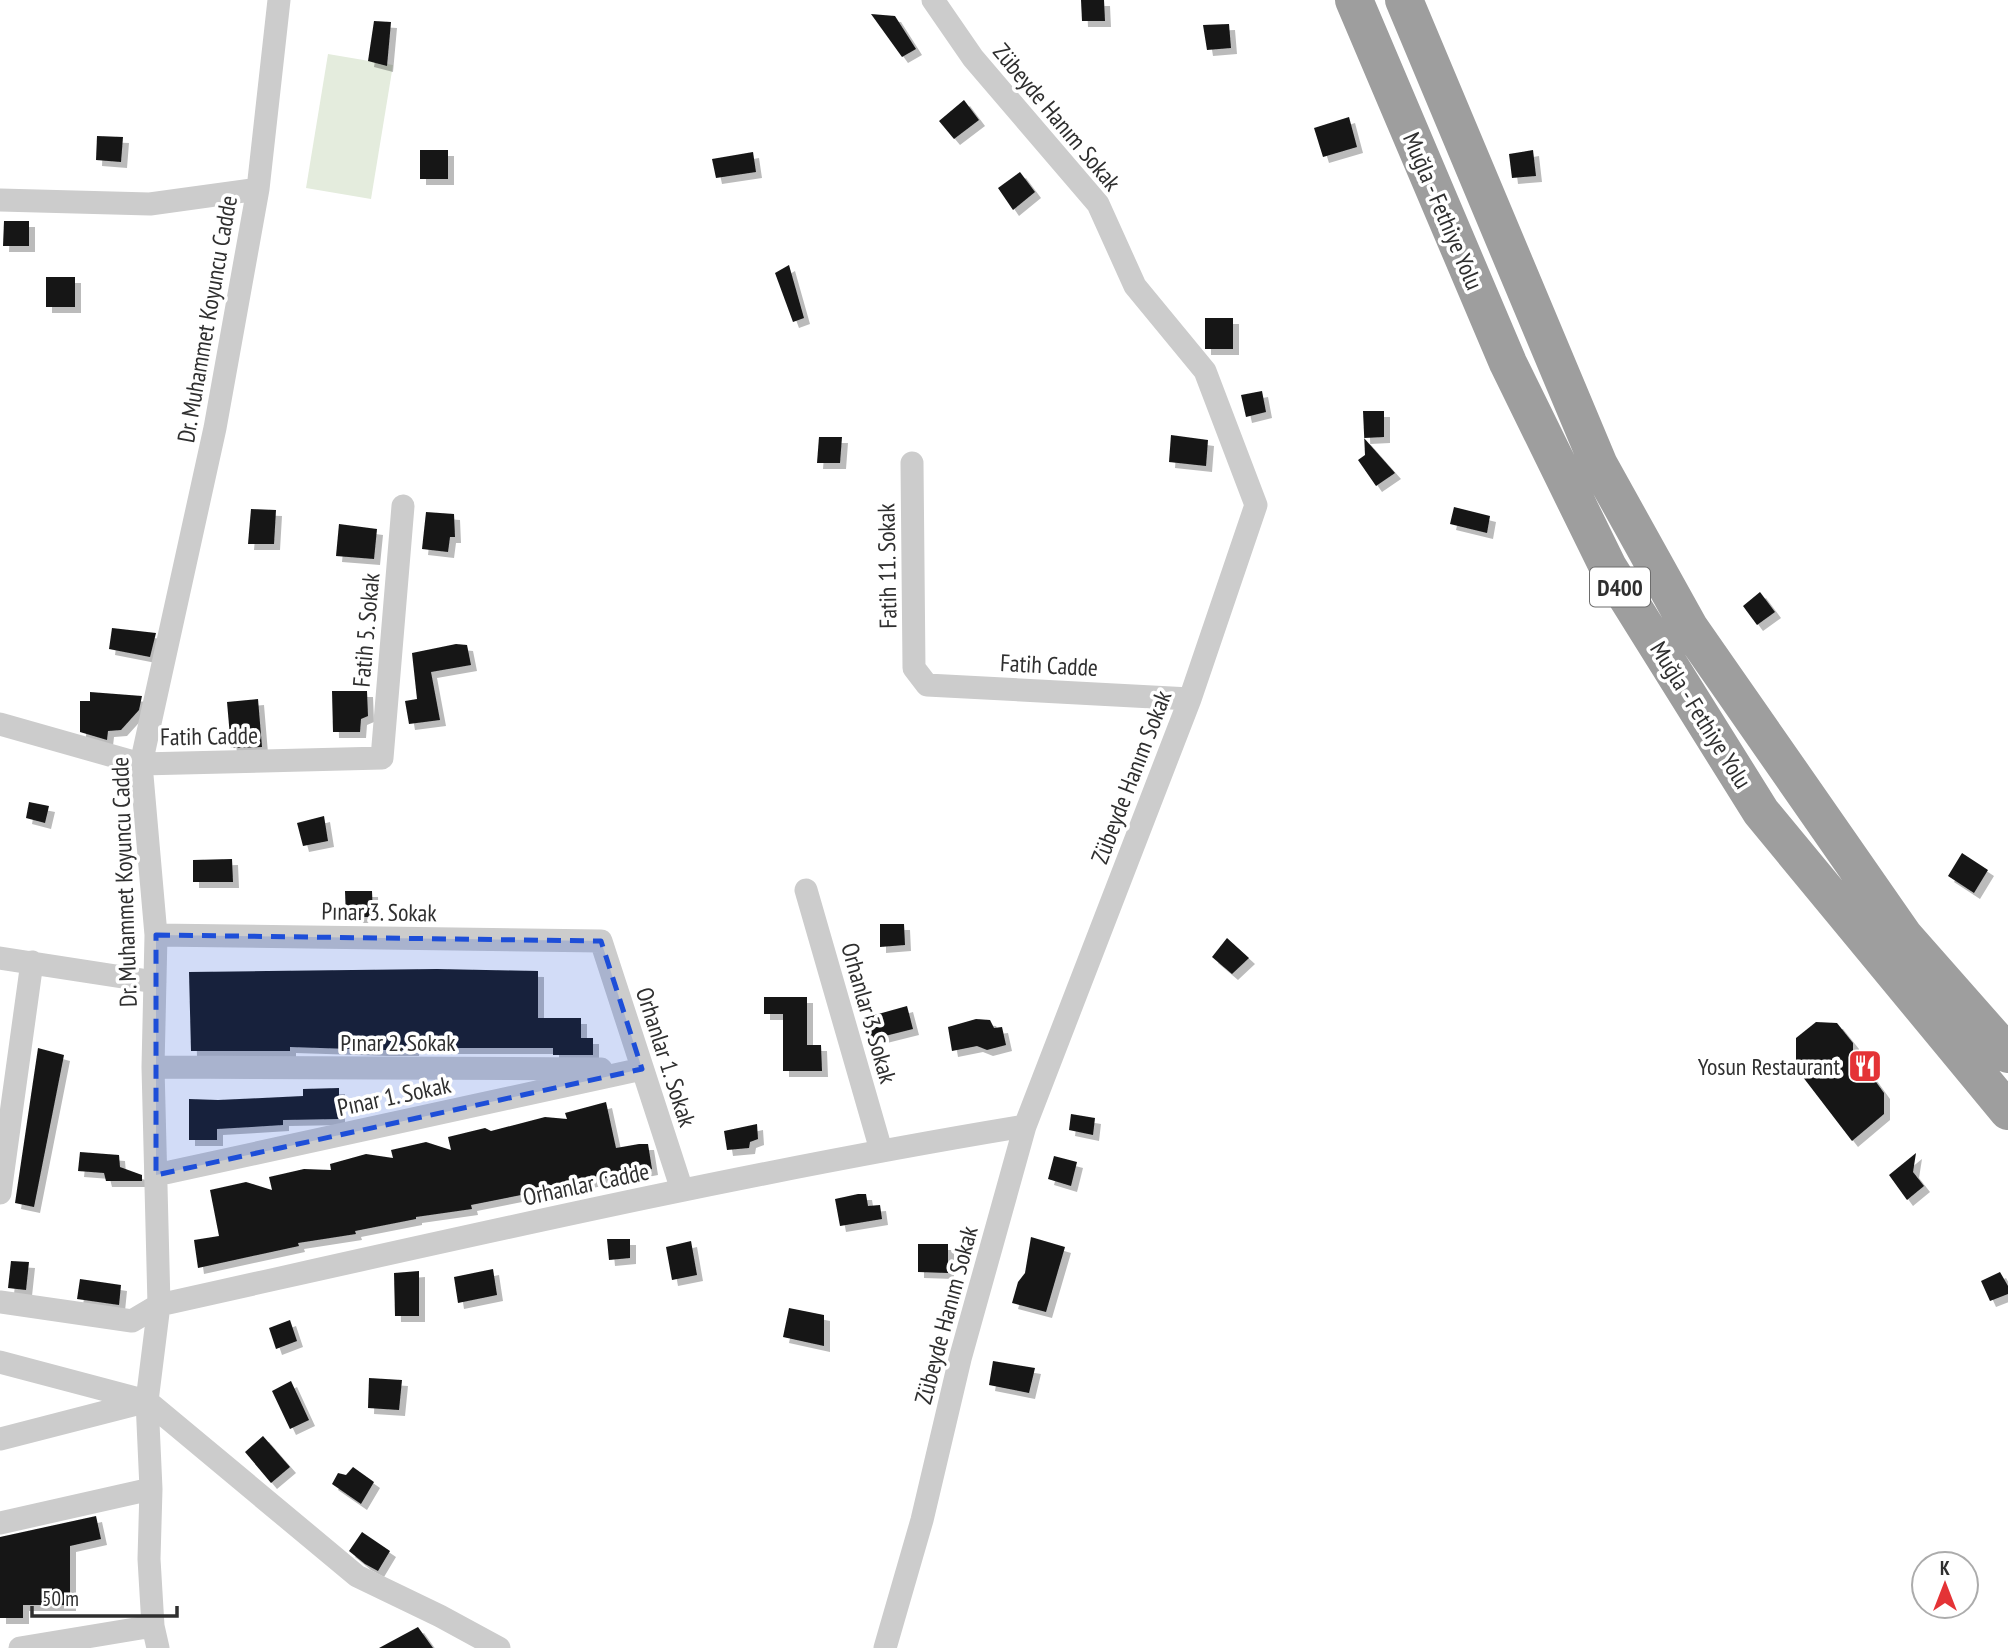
<svg xmlns="http://www.w3.org/2000/svg" width="2008" height="1648" font-family="'PT Sans Narrow',sans-serif">
	<style>
		.green { fill: #e4ecdd }
		.building { fill: #161616; filter: url(#shadow) }
		.lines { fill: none; stroke-linecap: round; stroke-linejoin: round }
		.minor { stroke: #ccc; stroke-width: 23 }
		.trunk { stroke: #9e9e9e; stroke-width: 38 }
		.marked { fill: #1d4ed8; fill-opacity: 0.2; stroke: #1d4ed8; stroke-width: 5; stroke-dasharray: 14 9; stroke-linejoin: round }
		.labels { text-anchor: middle; dominant-baseline: central; stroke-width: 7; stroke-linejoin: round; paint-order: stroke }
		.shield { fill: #fff; stroke: #6d6d6d; stroke-width: 2 }
		.shield-label { font-size: 23px; font-weight: bold; fill: #2f2f2f }
		.street-label { font-size: 24px; fill: #2f2f2f; stroke: #fff }
		.poi-label { font-size: 24px; fill: #2f2f2f; stroke: #fff; text-anchor: end }
	</style>
	<defs>
		<filter id="shadow"><feDropShadow dx="6" dy="6" stdDeviation="0" flood-color="#0004"/></filter>
	</defs>
	<rect width="100%" height="100%" fill="#fff"/>
	<path class="green" d="M 328,54 L 393,65 L 371,199 L 306,188 Z"/>
	<path class="building" d="M 1081,0 L 1104,0 L 1105,21 L 1082,21 Z
		M 871,14 L 895,16 L 916,49 L 902,57 Z
		M 374,21 L 391,22 L 387,66 L 368,61 Z
		M 1229,24 L 1231,48 L 1207,50 L 1203,25 Z
		M 964,100 L 979,120 L 954,139 L 939,121 Z
		M 1349,117 L 1357,147 L 1323,157 L 1314,128 Z
		M 97,136 L 123,137 L 121,162 L 96,160 Z
		M 420,150 L 448,150 L 448,179 L 420,179 Z
		M 1533,150 L 1536,176 L 1512,178 L 1509,154 Z
		M 753,152 L 756,172 L 716,178 L 712,159 Z
		M 1020,172 L 1035,192 L 1013,210 L 998,188 Z
		M 4,221 L 29,221 L 29,246 L 3,246 Z
		M 789,265 L 804,318 L 793,322 L 775,273 Z
		M 46,277 L 75,277 L 75,307 L 46,307 Z
		M 1205,318 L 1233,318 L 1233,349 L 1205,349 Z
		M 1262,391 L 1266,412 L 1246,417 L 1241,395 Z
		M 1363,411 L 1384,411 L 1384,437 L 1364,438 L 1395,473 L 1376,486 L 1358,460 L 1365,455 Z
		M 1171,435 L 1208,440 L 1206,466 L 1169,462 Z
		M 819,437 L 842,437 L 840,463 L 817,463 Z
		M 1454,507 L 1490,516 L 1487,533 L 1450,524 Z
		M 251,509 L 276,510 L 274,544 L 248,544 Z
		M 426,512 L 454,514 L 455,537 L 450,537 L 448,552 L 422,549 Z
		M 339,524 L 377,529 L 374,559 L 336,556 Z
		M 1760,592 L 1775,612 L 1757,625 L 1743,606 Z
		M 112,628 L 156,633 L 150,657 L 109,649 Z
		M 456,644 L 467,645 L 471,665 L 431,672 L 440,720 L 409,724 L 405,701 L 417,699 L 412,653 Z
		M 332,691 L 367,691 L 368,716 L 361,719 L 360,732 L 333,732 Z
		M 90,692 L 142,696 L 139,710 L 121,730 L 108,731 L 107,740 L 80,732 L 80,701 L 90,701 Z
		M 258,699 L 262,747 L 231,748 L 227,702 Z
		M 29,802 L 49,806 L 45,823 L 26,818 Z
		M 324,816 L 328,841 L 303,846 L 297,823 Z
		M 1962,853 L 1988,870 L 1974,893 L 1948,876 Z
		M 232,859 L 233,882 L 193,882 L 193,860 Z
		M 345,891 L 372,891 L 373,917 L 346,917 Z
		M 880,924 L 904,924 L 905,945 L 880,947 Z
		M 1227,938 L 1249,958 L 1232,974 L 1212,957 Z
		M 437,969 L 538,971 L 538,1018 L 581,1018 L 581,1038 L 593,1038 L 593,1055 L 553,1055 L 553,1048 L 413,1048 L 413,1050 L 381,1050 L 290,1047 L 290,1051 L 191,1051 L 189,972 Z
		M 764,997 L 807,997 L 807,1045 L 821,1045 L 822,1071 L 783,1071 L 783,1014 L 764,1014 Z
		M 907,1006 L 913,1029 L 869,1040 L 864,1018 Z
		M 976,1019 L 990,1020 L 994,1028 L 1002,1027 L 1006,1045 L 987,1050 L 977,1046 L 952,1051 L 948,1027 Z
		M 1816,1022 L 1837,1023 L 1853,1043 L 1853,1072 L 1871,1075 L 1884,1093 L 1884,1114 L 1852,1141 L 1796,1068 L 1796,1038 Z
		M 38,1048 L 64,1055 L 34,1207 L 15,1203 Z
		M 339,1088 L 339,1119 L 283,1120 L 283,1125 L 217,1129 L 217,1140 L 189,1140 L 189,1099 L 218,1100 L 303,1096 L 303,1089 Z
		M 606,1102 L 616,1148 L 639,1144 L 648,1144 L 652,1169 L 471,1205 L 472,1209 L 416,1217 L 416,1219 L 355,1231 L 356,1234 L 298,1243 L 299,1246 L 198,1268 L 194,1240 L 219,1236 L 210,1190 L 246,1182 L 272,1190 L 269,1177 L 304,1169 L 331,1170 L 330,1164 L 366,1154 L 393,1158 L 391,1150 L 426,1142 L 451,1150 L 448,1137 L 485,1128 L 491,1131 L 545,1117 L 567,1119 L 565,1113 Z
		M 1071,1114 L 1095,1118 L 1093,1135 L 1069,1130 Z
		M 757,1124 L 758,1139 L 750,1142 L 749,1148 L 727,1150 L 724,1131 Z
		M 80,1152 L 119,1155 L 120,1167 L 142,1175 L 142,1181 L 106,1181 L 104,1173 L 78,1171 Z
		M 1916,1153 L 1913,1172 L 1924,1186 L 1907,1200 L 1889,1175 Z
		M 1054,1156 L 1077,1162 L 1071,1186 L 1048,1179 Z
		M 858,1194 L 866,1194 L 868,1206 L 880,1205 L 882,1219 L 840,1226 L 835,1199 Z
		M 1031,1237 L 1065,1247 L 1046,1312 L 1012,1303 L 1018,1282 L 1025,1273 Z
		M 607,1239 L 630,1239 L 630,1258 L 609,1260 Z
		M 691,1241 L 697,1275 L 672,1280 L 666,1247 Z
		M 918,1244 L 948,1244 L 948,1273 L 918,1272 Z
		M 11,1261 L 29,1262 L 26,1290 L 8,1288 Z
		M 493,1269 L 497,1295 L 458,1303 L 454,1277 Z
		M 419,1271 L 419,1316 L 395,1316 L 394,1273 Z
		M 2000,1272 L 2008,1286 L 2008,1294 L 1990,1301 L 1981,1281 Z
		M 80,1279 L 121,1285 L 119,1305 L 77,1299 Z
		M 789,1308 L 824,1315 L 824,1346 L 783,1337 Z
		M 290,1320 L 297,1341 L 276,1349 L 269,1328 Z
		M 993,1361 L 1035,1368 L 1029,1393 L 989,1385 Z
		M 369,1378 L 402,1380 L 399,1410 L 368,1408 Z
		M 291,1381 L 309,1420 L 290,1429 L 272,1391 Z
		M 263,1436 L 290,1467 L 271,1483 L 245,1452 Z
		M 353,1467 L 374,1482 L 361,1504 L 332,1484 L 338,1473 L 346,1475 Z
		M 96,1516 L 101,1539 L 70,1546 L 70,1605 L 23,1605 L 23,1618 L 0,1618 L 0,1537 Z
		M 362,1532 L 390,1551 L 378,1571 L 365,1564 L 349,1551 Z
		M 418,1627 L 433,1648 L 379,1648 Z"/>
	<g class="lines">
		<path class="minor" d="M 0,200 L 150,204 L 258,189
			M 912,463 L 914,668 L 927,685 L 1190,699
			M 0,724 L 141,764 L 382,758 L 403,506
			M 806,890 L 881,1150
			M 156,935 L 601,941 L 682,1190
			M 0,958 L 155,982
			M 153,1067 L 601,1069
			M 156,1175 L 642,1069
			M 0,1193 L 32,962
			M 0,1302 L 132,1321 L 159,1305 C 447,1241 734,1174 1025,1126
			M 0,1362 L 147,1401 L 357,1576 L 440,1616 L 499,1648
			M 0,1439 L 144,1402
			M 0,1523 L 151,1489
			M 20,1648 L 153,1626
			M 158,1648 L 153,1626 L 149,1559 L 151,1489 L 147,1401 L 159,1305 L 153,1067 L 156,935 L 141,764 L 215,428 L 258,189 L 279,0
			M 885,1648 L 922,1520 L 960,1359 L 1025,1126 L 1190,699 L 1256,505 L 1205,371 L 1135,286 L 1098,204 L 973,58 L 933,0"/>
		<path class="trunk" d="M 1354,0 L 1508,363 L 1608,567 L 1761,812 L 2008,1111
			M 1404,0 L 1599,465 L 1689,627 L 1904,936 L 2008,1054"/>
	</g>
	<path class="marked" d="M 156,935 L 601,941 L 642,1069 L 156,1175 Z"/>
	<defs>
		<g id="restaurant-square" transform="scale(1.75)"><rect x="-9" y="-9" width="18" height="18" rx="4" fill="#e43336" stroke="#fff"/><path d="M-5-6h1v4h1v-4h1v4h1v-4h1v5L-1.5 .5V6h-2V.5L-5-1ZM5-6V6H3V1.5H1.5Q1.5-4 5-6Z" fill="#fff"/></g>
	</defs>
	<g fill-rule="evenodd">
		<use href="#restaurant-square" x="1865" y="1066"/>
	</g>
	<g class="labels">
		<rect class="shield" x="1590" y="567.5" width="60" height="39" rx="5"/>
		<g class="shield-label">
			<text x="1620" y="587">D400</text>
		</g>
		<g class="street-label">
			<text transform="translate(1057 117) rotate(50)">Zübeyde Hanım Sokak</text>
			<text transform="translate(1443 211) rotate(67)">Muğla - Fethiye Yolu</text>
			<text transform="translate(207 319) rotate(-80)">Dr. Muhammet Koyuncu Cadde</text>
			<text transform="translate(887 566) rotate(-91)">Fatih 11. Sokak</text>
			<text transform="translate(366 630) rotate(-85)">Fatih 5. Sokak</text>
			<text transform="translate(1049 665) rotate(3)">Fatih Cadde</text>
			<text transform="translate(1701 715) rotate(58)">Muğla - Fethiye Yolu</text>
			<text transform="translate(209 736) rotate(-1)">Fatih Cadde</text>
			<text transform="translate(1131 777) rotate(-69)">Zübeyde Hanım Sokak</text>
			<text transform="translate(124 882) rotate(-92)">Dr. Muhammet Koyuncu Cadde</text>
			<text transform="translate(379 912) rotate(1)">Pınar 3. Sokak</text>
			<text transform="translate(869 1013) rotate(74)">Orhanlar 3. Sokak</text>
			<text x="398" y="1042">Pınar 2. Sokak</text>
			<text transform="translate(666 1057) rotate(72)">Orhanlar 1. Sokak</text>
			<text transform="translate(394 1096) rotate(-12)">Pınar 1. Sokak</text>
			<text transform="translate(586 1184) rotate(-12)">Orhanlar Cadde</text>
			<text transform="translate(946 1315) rotate(-75)">Zübeyde Hanım Sokak</text>
		</g>
		<g class="poi-label">
			<text x="1840" y="1066">Yosun Restaurant</text>
		</g>
	</g>
	<g transform="translate(1945 1585)"><circle r="33" fill="#ffffff" stroke="#acacac" stroke-width="2"/>
	<path d="M0-5L12 26L0 18L-12 26Z" fill="#e43336"/>
	<text y="-10" font-size="19" font-weight="bold" text-anchor="middle" fill="#2f2f2f">K</text>
	</g>
	<path d="M32 1606v10h145v-10" fill="none" stroke="#2f2f2f" stroke-width="3.5"/>
	<text x="42" y="1606" font-size="21" fill="#2f2f2f" stroke="#ffffff" stroke-width="5" paint-order="stroke">50 m</text>
</svg>
